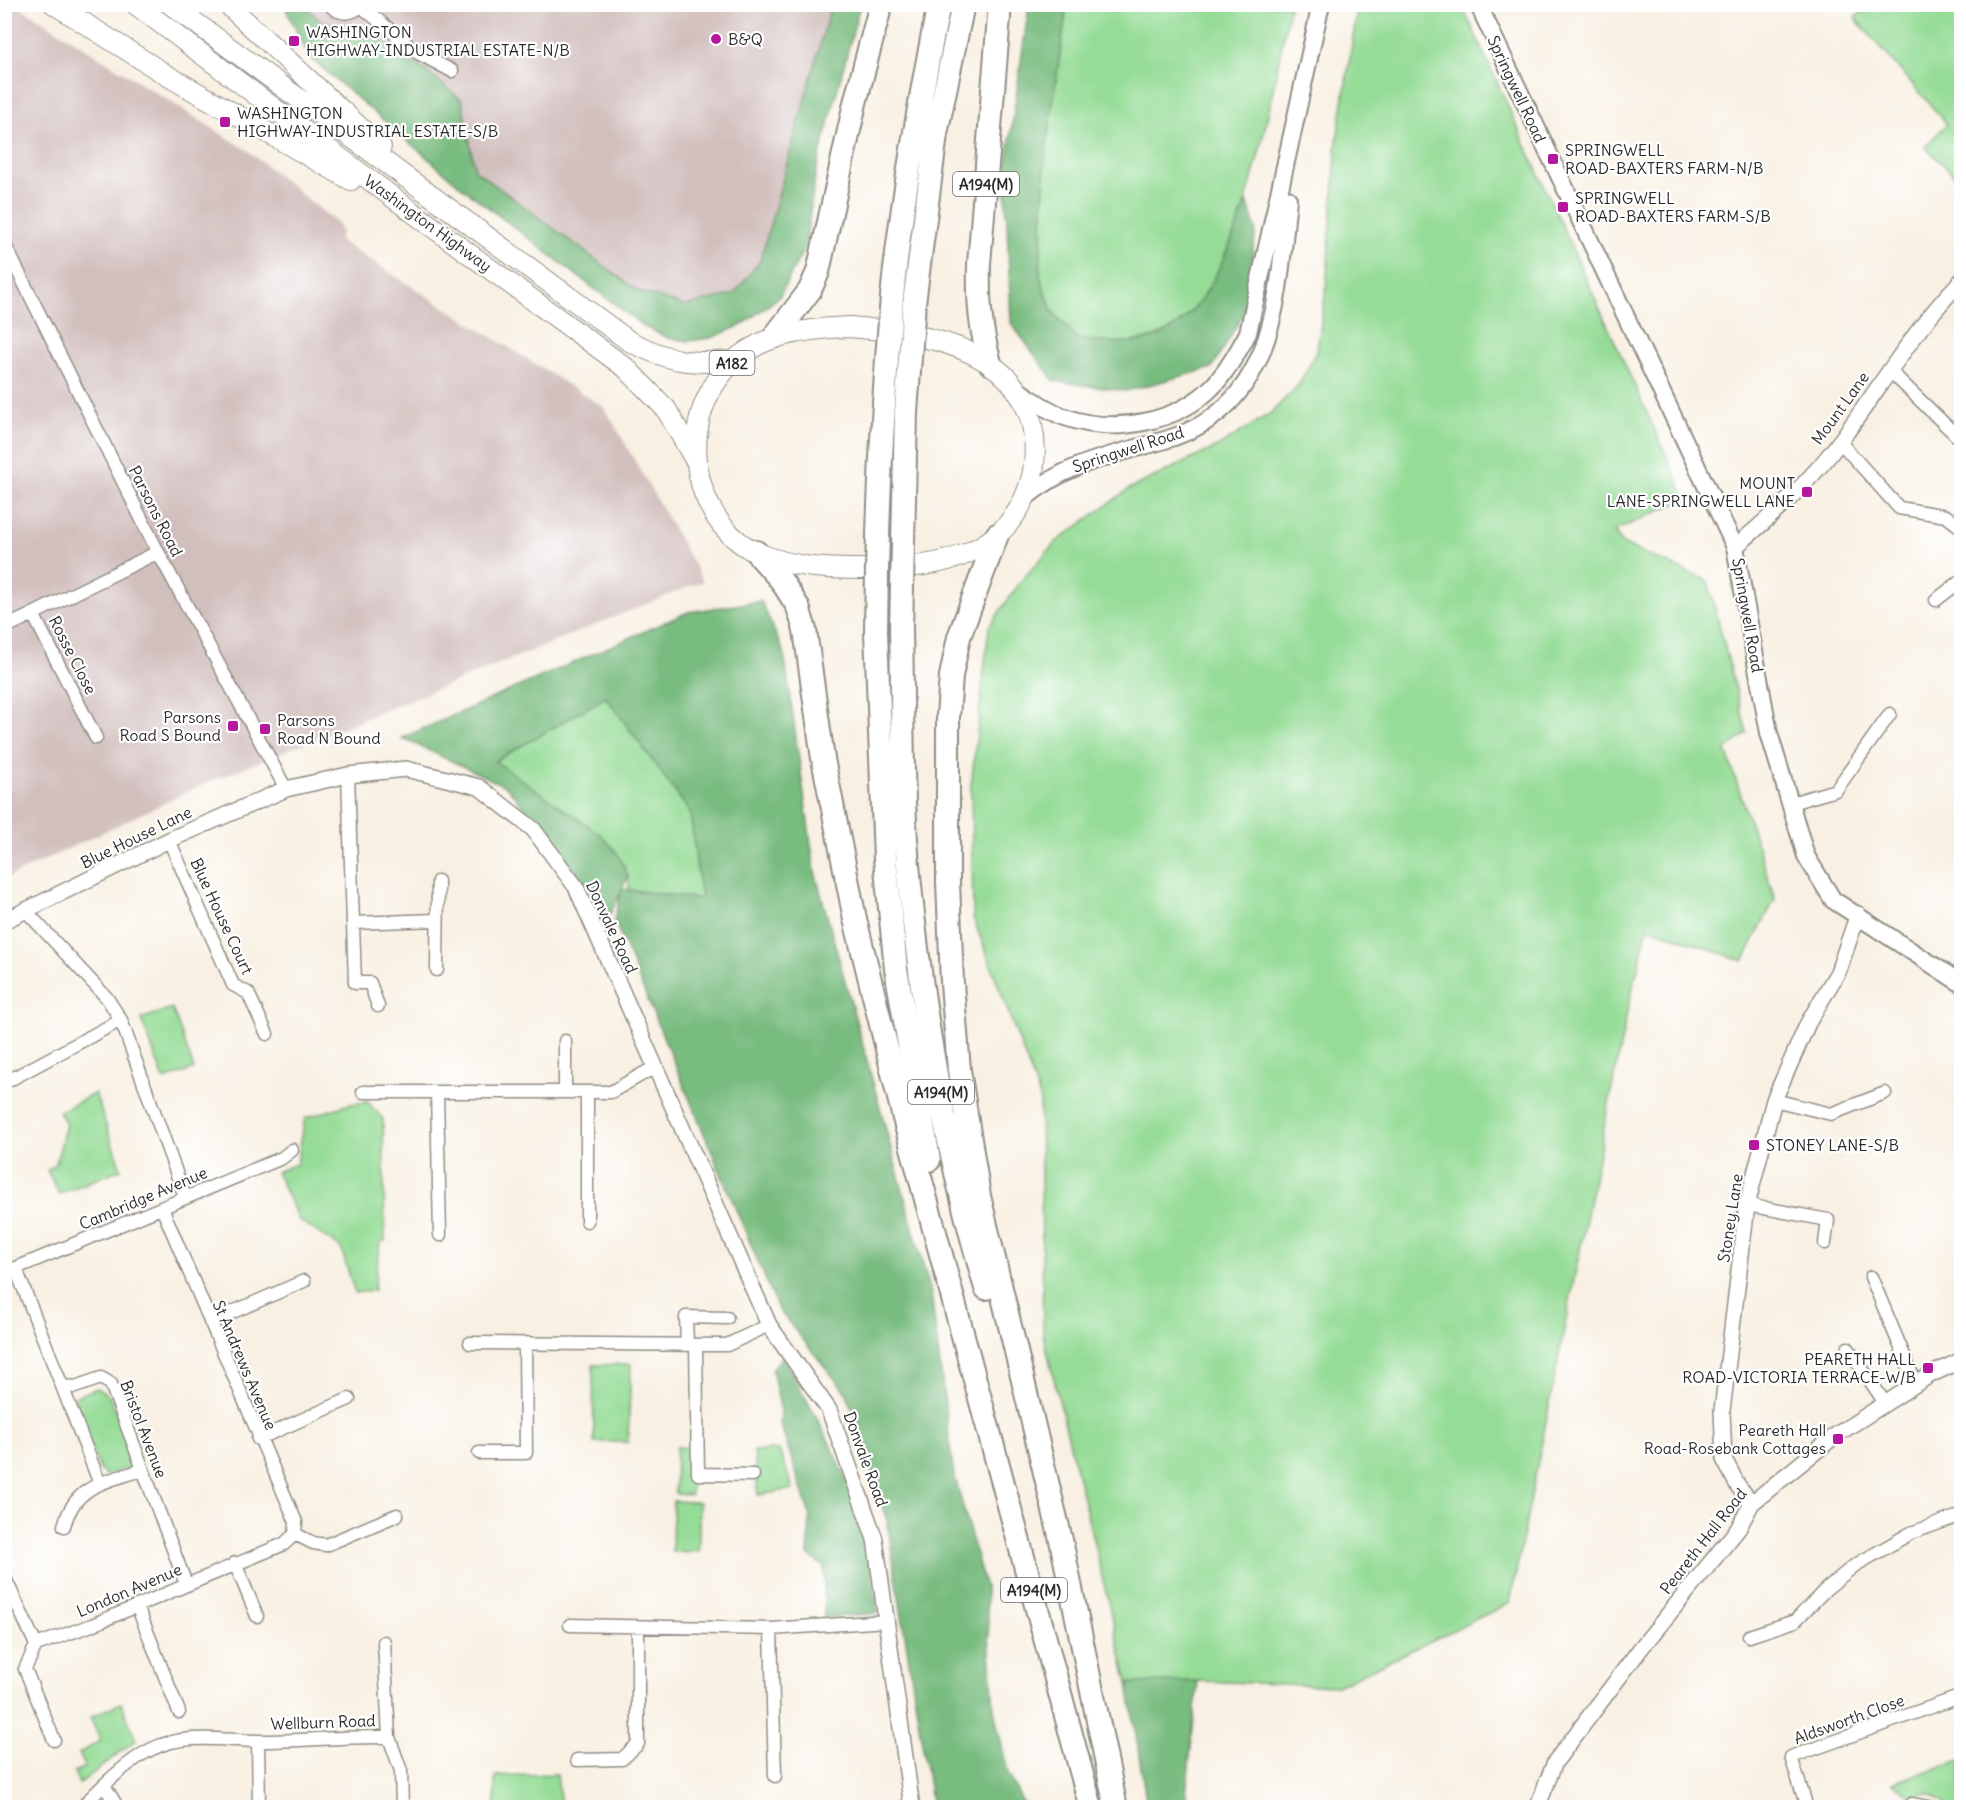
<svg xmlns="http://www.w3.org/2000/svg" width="1966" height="1812" font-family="Delius,sans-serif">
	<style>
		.industrial { fill: #d1bfbd }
		.green { fill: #95dc96; stroke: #608460; stroke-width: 1.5 }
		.forest { fill: #78bc7f; stroke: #527455; stroke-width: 1.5; fill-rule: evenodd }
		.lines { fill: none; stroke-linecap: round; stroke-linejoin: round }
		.minor-casing { stroke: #928e86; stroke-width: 15 }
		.tertiary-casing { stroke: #928e86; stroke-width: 18 }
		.secondary-casing { stroke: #928e86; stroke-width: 20 }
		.primary-casing { stroke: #928e86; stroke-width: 22 }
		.motorway-casing { stroke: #928e86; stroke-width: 26 }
		.minor { stroke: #fff; stroke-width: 12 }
		.tertiary { stroke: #fff; stroke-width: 15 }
		.secondary { stroke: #fff; stroke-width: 16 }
		.primary { stroke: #fff; stroke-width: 20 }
		.motorway { stroke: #fff; stroke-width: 22 }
		.motorway-bridge-casing { stroke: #928e86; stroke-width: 26; stroke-linecap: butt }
		.motorway-bridge { stroke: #fff; stroke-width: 22 }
		.poi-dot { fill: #b5179e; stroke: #fff; stroke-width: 2 }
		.labels { text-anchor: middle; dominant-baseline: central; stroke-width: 4.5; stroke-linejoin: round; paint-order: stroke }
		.shield { fill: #fff; stroke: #6b6b6b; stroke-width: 1.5 }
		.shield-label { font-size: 15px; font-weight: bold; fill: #2b2b2b }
		.poi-label { font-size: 16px; fill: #2b2b2b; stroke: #fff; text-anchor: start }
		.street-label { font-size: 16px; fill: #2b2b2b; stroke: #fff }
	</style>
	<rect width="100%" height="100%" fill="#fff"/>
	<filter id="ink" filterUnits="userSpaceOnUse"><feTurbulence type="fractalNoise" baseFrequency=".0167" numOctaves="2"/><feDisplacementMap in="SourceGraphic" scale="12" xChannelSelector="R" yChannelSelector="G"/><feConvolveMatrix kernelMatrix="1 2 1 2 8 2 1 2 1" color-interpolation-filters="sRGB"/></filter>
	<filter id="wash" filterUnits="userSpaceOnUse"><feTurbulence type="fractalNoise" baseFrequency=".008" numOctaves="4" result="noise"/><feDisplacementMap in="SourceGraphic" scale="24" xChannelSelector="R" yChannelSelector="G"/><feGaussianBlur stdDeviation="1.35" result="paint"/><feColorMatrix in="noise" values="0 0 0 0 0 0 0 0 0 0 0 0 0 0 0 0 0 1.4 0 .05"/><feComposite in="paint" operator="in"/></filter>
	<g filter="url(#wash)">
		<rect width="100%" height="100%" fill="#f8f0e2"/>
		<path class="industrial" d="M 15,4 L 247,150 L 338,224 L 341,234 L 338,240 L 605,408 L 703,581 L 204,784 L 5,879 L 4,5 Z
			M 303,5 L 831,5 L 760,261 L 734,294 L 685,306 L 638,291 L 475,170 L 462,100 L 422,68 L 366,30 L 321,21 Z"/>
		<path class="green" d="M 1067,5 L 1290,5 C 1272,86 1243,308 1155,337 C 1130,346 1103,342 1077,339 L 1052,311 L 1040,277 L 1045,157 Z
			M 1358,5 L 1462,5 L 1686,499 L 1614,531 L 1622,544 L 1708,581 L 1747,733 L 1726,750 L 1775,899 L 1743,961 L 1648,927 L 1628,1007 L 1510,1603 L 1337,1686 L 1198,1681 L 1128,1683 L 1043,1334 L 1040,1097 L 973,917 L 971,786 L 989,627 L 1021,581 L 1056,542 L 1129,489 L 1221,445 L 1271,413 L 1300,383 L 1317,350 L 1326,290 L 1337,141 Z
			M 1876,5 L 1961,5 L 1961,182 L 1925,147 L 1947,124 L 1854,17 Z
			M 606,697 L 690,812 L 701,899 L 629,890 L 628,876 L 495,761 Z
			M 172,1008 L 194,1069 L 164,1080 L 141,1019 Z
			M 95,1093 L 121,1169 L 59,1194 L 47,1170 L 56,1164 L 66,1124 L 59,1112 Z
			M 368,1102 L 383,1119 L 385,1241 L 380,1242 L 374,1290 L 355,1293 L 341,1248 L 299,1220 L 276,1172 L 297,1164 L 305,1118 L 350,1104 Z
			M 631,1364 L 628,1442 L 594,1442 L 593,1365 Z
			M 97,1388 L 109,1396 L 137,1461 L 134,1466 L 106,1475 L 100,1470 L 74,1404 L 76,1396 Z
			M 676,1447 L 691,1448 L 691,1495 L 675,1494 Z
			M 779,1450 L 793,1489 L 758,1495 L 754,1451 Z
			M 673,1501 L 699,1502 L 699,1551 L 672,1552 Z
			M 121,1703 L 136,1740 L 79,1784 L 74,1772 L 85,1767 L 79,1753 L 101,1741 L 90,1717 Z
			M 1961,1760 L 1961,1807 L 1950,1807 L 1929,1793 L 1909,1794 L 1892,1783 Z
			M 557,1774 L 561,1807 L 495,1807 L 495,1776 Z"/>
		<path class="forest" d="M 284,5 L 303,5 L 321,21 L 366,30 L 422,68 L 462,100 L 475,170 L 638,291 L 685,306 L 734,294 L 760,261 L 831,5 L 860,5 L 816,171 L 805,247 L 779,297 L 742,325 L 711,338 L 688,341 L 668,338 L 643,326 L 464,189 L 309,57 Z
			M 1029,5 L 1067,5 L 1045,157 L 1040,277 L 1052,311 L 1078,339 C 1103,342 1130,346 1155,337 C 1207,319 1228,247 1247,201 L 1256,230 L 1244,313 L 1212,368 L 1126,391 L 1054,381 L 1011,323 L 1005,175 Z
			M 761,601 L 784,653 L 815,872 L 931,1293 L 953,1470 L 986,1591 L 994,1710 L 1008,1773 L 1025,1807 L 932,1807 L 887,1521 L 847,1394 L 778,1309 L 614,920 L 622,890 L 610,914 L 507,787 L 402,738 L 688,612 ZM 606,697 L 690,812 L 701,899 L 622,889 L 628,876 L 618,854 L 600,834 L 495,761 Z
			M 782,1357 C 816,1415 850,1474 867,1540 C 872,1564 874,1589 878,1613 L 824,1618 L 824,1567 L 808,1555 L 810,1515 L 780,1423 L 781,1411 L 772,1370 Z
			M 1198,1681 L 1186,1795 L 1190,1807 L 1147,1807 L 1128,1683 Z"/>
	</g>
	<g filter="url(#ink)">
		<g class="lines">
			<g class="minor-casing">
				<path id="minor" d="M 329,4 C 340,16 352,15 363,4
					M 361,6 L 418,53 L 452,71
					M 4,243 L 158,552 L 286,789
					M 1889,370 L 1962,441
					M 1840,442 L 1899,508 L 1946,516 L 1962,528
					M 1936,600 L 1962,580
					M 4,628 L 33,614
					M 96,738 L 33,614 L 158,552
					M 348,775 L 353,923 L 437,920
					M 1791,803 L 1836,790 L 1890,714
					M 169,840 L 233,985 L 248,993 L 267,1034
					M 26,911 L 107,998 L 121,1020 L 185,1197
					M 353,923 L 355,983 L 370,983 L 378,1006
					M 437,970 L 438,881
					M 565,1041 L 565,1092
					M 4,1083 L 121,1020
					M 363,1092 L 611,1092 L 655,1067
					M 437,1092 L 440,1235
					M 587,1092 L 587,1221
					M 1774,1100 L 1831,1114 L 1885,1093
					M 1747,1205 L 1828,1220 L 1825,1243
					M 162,1208 L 296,1522 L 295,1534
					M 16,1269 L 62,1386 L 75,1387 L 101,1378 L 111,1384 L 186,1584
					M 4,1273 L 282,1158 L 292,1150
					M 1871,1277 L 1916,1384
					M 210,1322 L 304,1281
					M 470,1343 L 727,1345 L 769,1325
					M 687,1345 L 686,1317 L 727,1318
					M 696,1346 L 698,1474 L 753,1475
					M 1848,1348 L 1885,1403
					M 62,1386 L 100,1484
					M 258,1439 L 349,1399
					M 479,1453 L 526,1453 L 525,1343
					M 64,1526 C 75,1484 106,1482 142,1470
					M 235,1563 L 257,1616
					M 4,1576 L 36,1645 L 25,1669 L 54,1740
					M 137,1606 L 179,1712
					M 570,1625 L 771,1629 L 886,1621
					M 771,1629 L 775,1776
					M 1749,1636 L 1795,1621 L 1826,1589 L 1854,1566 L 1911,1533 L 1962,1515
					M 384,1642 L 389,1737
					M 36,1645 L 92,1625 L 284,1544 L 295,1534 L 313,1543 L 326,1545 L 397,1515
					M 258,1741 L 259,1808
					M 577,1760 L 622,1759 L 638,1744 L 638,1627
					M 104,1785 L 118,1808
					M 1805,1801 L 1791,1757 L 1962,1696
					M 81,1808 C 100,1788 127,1761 152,1749 C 186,1732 224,1741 260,1741 C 303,1741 346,1736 389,1737 L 401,1771 L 402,1808
					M 1907,1808 L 1911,1804 L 1933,1808"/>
			</g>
			<g class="tertiary-casing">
				<path id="tertiary" d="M 1735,547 C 1773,515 1812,480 1841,440 C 1881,386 1914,329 1962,280
					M 4,921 L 169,840 L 286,789 L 348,775 L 406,769 L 479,787 L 533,829 L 576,887 L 769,1325 L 829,1410 L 875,1539 L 912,1808
					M 1752,1503 L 1738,1486 L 1724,1459 L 1722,1411 L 1747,1205 L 1774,1100 L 1808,1023 L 1838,972 L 1858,914
					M 1537,1808 L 1555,1762 L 1641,1648 L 1738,1529 L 1752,1503 L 1836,1435 L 1930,1375 L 1962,1360"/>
			</g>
			<g class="secondary-casing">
				<path id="secondary" d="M 1478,4 L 1735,547 L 1769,733 L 1806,856 L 1833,900 L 1962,984
					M 1016,389 C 1032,399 1047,411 1065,417 C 1113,435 1179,423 1215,384 C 1229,368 1238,352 1248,333 L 1321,4
					M 1026,497 C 1072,460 1113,456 1168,439 C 1278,405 1278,293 1288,199"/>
			</g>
			<g class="primary-casing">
				<path id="primary" d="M 54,4 L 168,76 L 351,180
					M 135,4 L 427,223 L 626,368 L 666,409 L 694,458
					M 170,4 L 629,341 C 671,362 687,364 733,361
					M 227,4 L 381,147
					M 850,327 C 919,333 1014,345 1032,425 C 1043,477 1020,528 972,551 C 941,567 898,568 865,569 C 828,569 792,568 758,553 C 701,528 682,451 707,398 C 735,338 791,329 850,327 Z"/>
			</g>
			<g class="motorway-casing">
				<path id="motorway" d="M 892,297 C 902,198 919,102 939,4
					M 914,303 L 936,134 L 963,4
					M 775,336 L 810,290 L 818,272 L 855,103 L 881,4
					M 990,363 C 980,329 978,299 979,264 L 1000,4
					M 997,535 L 959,637 L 951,676 L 948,717 L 948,881 L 952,983 L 959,1070 L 979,1196 L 1061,1540 L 1116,1808
					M 756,552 L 781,580 L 798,607 L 805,630 L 823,759 L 855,919 L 904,1118 L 1091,1808
					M 901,630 C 903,708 901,788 908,865 C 921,1006 946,1153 986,1288
					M 876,632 L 885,859 L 896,969 L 929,1160"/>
			</g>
			<use href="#minor" class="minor"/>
			<use href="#tertiary" class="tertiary"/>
			<use href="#secondary" class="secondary"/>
			<use href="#primary" class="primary"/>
			<use href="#motorway" class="motorway"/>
			<g class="motorway-bridge-casing">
				<path id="motorway-bridge" d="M 901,630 L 906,412 L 914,303
					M 876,632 C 877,520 882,409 892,297"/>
			</g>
			<use href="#motorway-bridge" class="motorway-bridge"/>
		</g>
	</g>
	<g class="poi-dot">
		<circle cx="716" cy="39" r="6"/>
		<rect x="288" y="35" width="12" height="12" rx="3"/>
		<rect x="219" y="116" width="12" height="12" rx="3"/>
		<rect x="1547" y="153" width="12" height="12" rx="3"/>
		<rect x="1557" y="201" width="12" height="12" rx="3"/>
		<rect x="1801" y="486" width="12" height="12" rx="3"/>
		<rect x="227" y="720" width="12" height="12" rx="3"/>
		<rect x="259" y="723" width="12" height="12" rx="3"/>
		<rect x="1748" y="1139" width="12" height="12" rx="3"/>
		<rect x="1922" y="1362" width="12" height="12" rx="3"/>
		<rect x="1832" y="1433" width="12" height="12" rx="3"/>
	</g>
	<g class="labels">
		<g class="shield">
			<rect x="953" y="172" width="66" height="24" rx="4.5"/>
			<rect x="709.5" y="351" width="45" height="24" rx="4.5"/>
			<rect x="908" y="1080" width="66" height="24" rx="4.5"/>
			<rect x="1001" y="1578" width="66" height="24" rx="4.5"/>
		</g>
		<g class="shield-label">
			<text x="986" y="184">A194(M)</text>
			<text x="732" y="363">A182</text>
			<text x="941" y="1092">A194(M)</text>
			<text x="1034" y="1590">A194(M)</text>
		</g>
		<g class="poi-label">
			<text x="306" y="32">WASHINGTON<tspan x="306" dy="18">HIGHWAY-INDUSTRIAL ESTATE-N/B</tspan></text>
			<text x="728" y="39">B&amp;Q</text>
			<text x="237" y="113">WASHINGTON<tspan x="237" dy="18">HIGHWAY-INDUSTRIAL ESTATE-S/B</tspan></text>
			<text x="1565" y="150">SPRINGWELL<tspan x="1565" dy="18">ROAD-BAXTERS FARM-N/B</tspan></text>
			<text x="1575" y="198">SPRINGWELL<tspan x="1575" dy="18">ROAD-BAXTERS FARM-S/B</tspan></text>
			<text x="1795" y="483" text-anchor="end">MOUNT<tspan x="1795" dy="18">LANE-SPRINGWELL LANE</tspan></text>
			<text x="221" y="717" text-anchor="end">Parsons<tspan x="221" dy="18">Road S Bound</tspan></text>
			<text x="277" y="720">Parsons<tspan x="277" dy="18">Road N Bound</tspan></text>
			<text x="1766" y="1145">STONEY LANE-S/B</text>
			<text x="1916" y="1359" text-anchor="end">PEARETH HALL<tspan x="1916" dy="18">ROAD-VICTORIA TERRACE-W/B</tspan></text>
			<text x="1826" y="1430" text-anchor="end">Peareth Hall<tspan x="1826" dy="18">Road-Rosebank Cottages</tspan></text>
		</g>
		<g class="street-label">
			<text transform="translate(1517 89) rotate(65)">Springwell Road</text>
			<text transform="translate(428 223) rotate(36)">Washington Highway</text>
			<text transform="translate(1840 408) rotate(-54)">Mount Lane</text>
			<text transform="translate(1128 449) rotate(-18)">Springwell Road</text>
			<text transform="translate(156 511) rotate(63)">Parsons Road</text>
			<text transform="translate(1748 615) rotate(80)">Springwell Road</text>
			<text transform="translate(73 655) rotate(63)">Rosse Close</text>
			<text transform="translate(136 837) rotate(-26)">Blue House Lane</text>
			<text transform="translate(222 916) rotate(65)">Blue House Court</text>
			<text transform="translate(612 927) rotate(65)">Donvale Road</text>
			<text transform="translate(143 1198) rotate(-23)">Cambridge Avenue</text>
			<text transform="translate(1730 1218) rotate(-81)">Stoney Lane</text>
			<text transform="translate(245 1365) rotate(67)">St Andrews Avenue</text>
			<text transform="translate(144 1429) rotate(69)">Bristol Avenue</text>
			<text transform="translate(866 1459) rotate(70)">Donvale Road</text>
			<text transform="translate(1703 1541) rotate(-52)">Peareth Hall Road</text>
			<text transform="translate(129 1590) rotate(-23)">London Avenue</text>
			<text transform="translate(1849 1719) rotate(-20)">Aldsworth Close</text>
			<text transform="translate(323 1722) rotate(-2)">Wellburn Road</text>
		</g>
	</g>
	<rect width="1966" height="1812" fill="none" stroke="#fff" stroke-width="24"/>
</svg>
